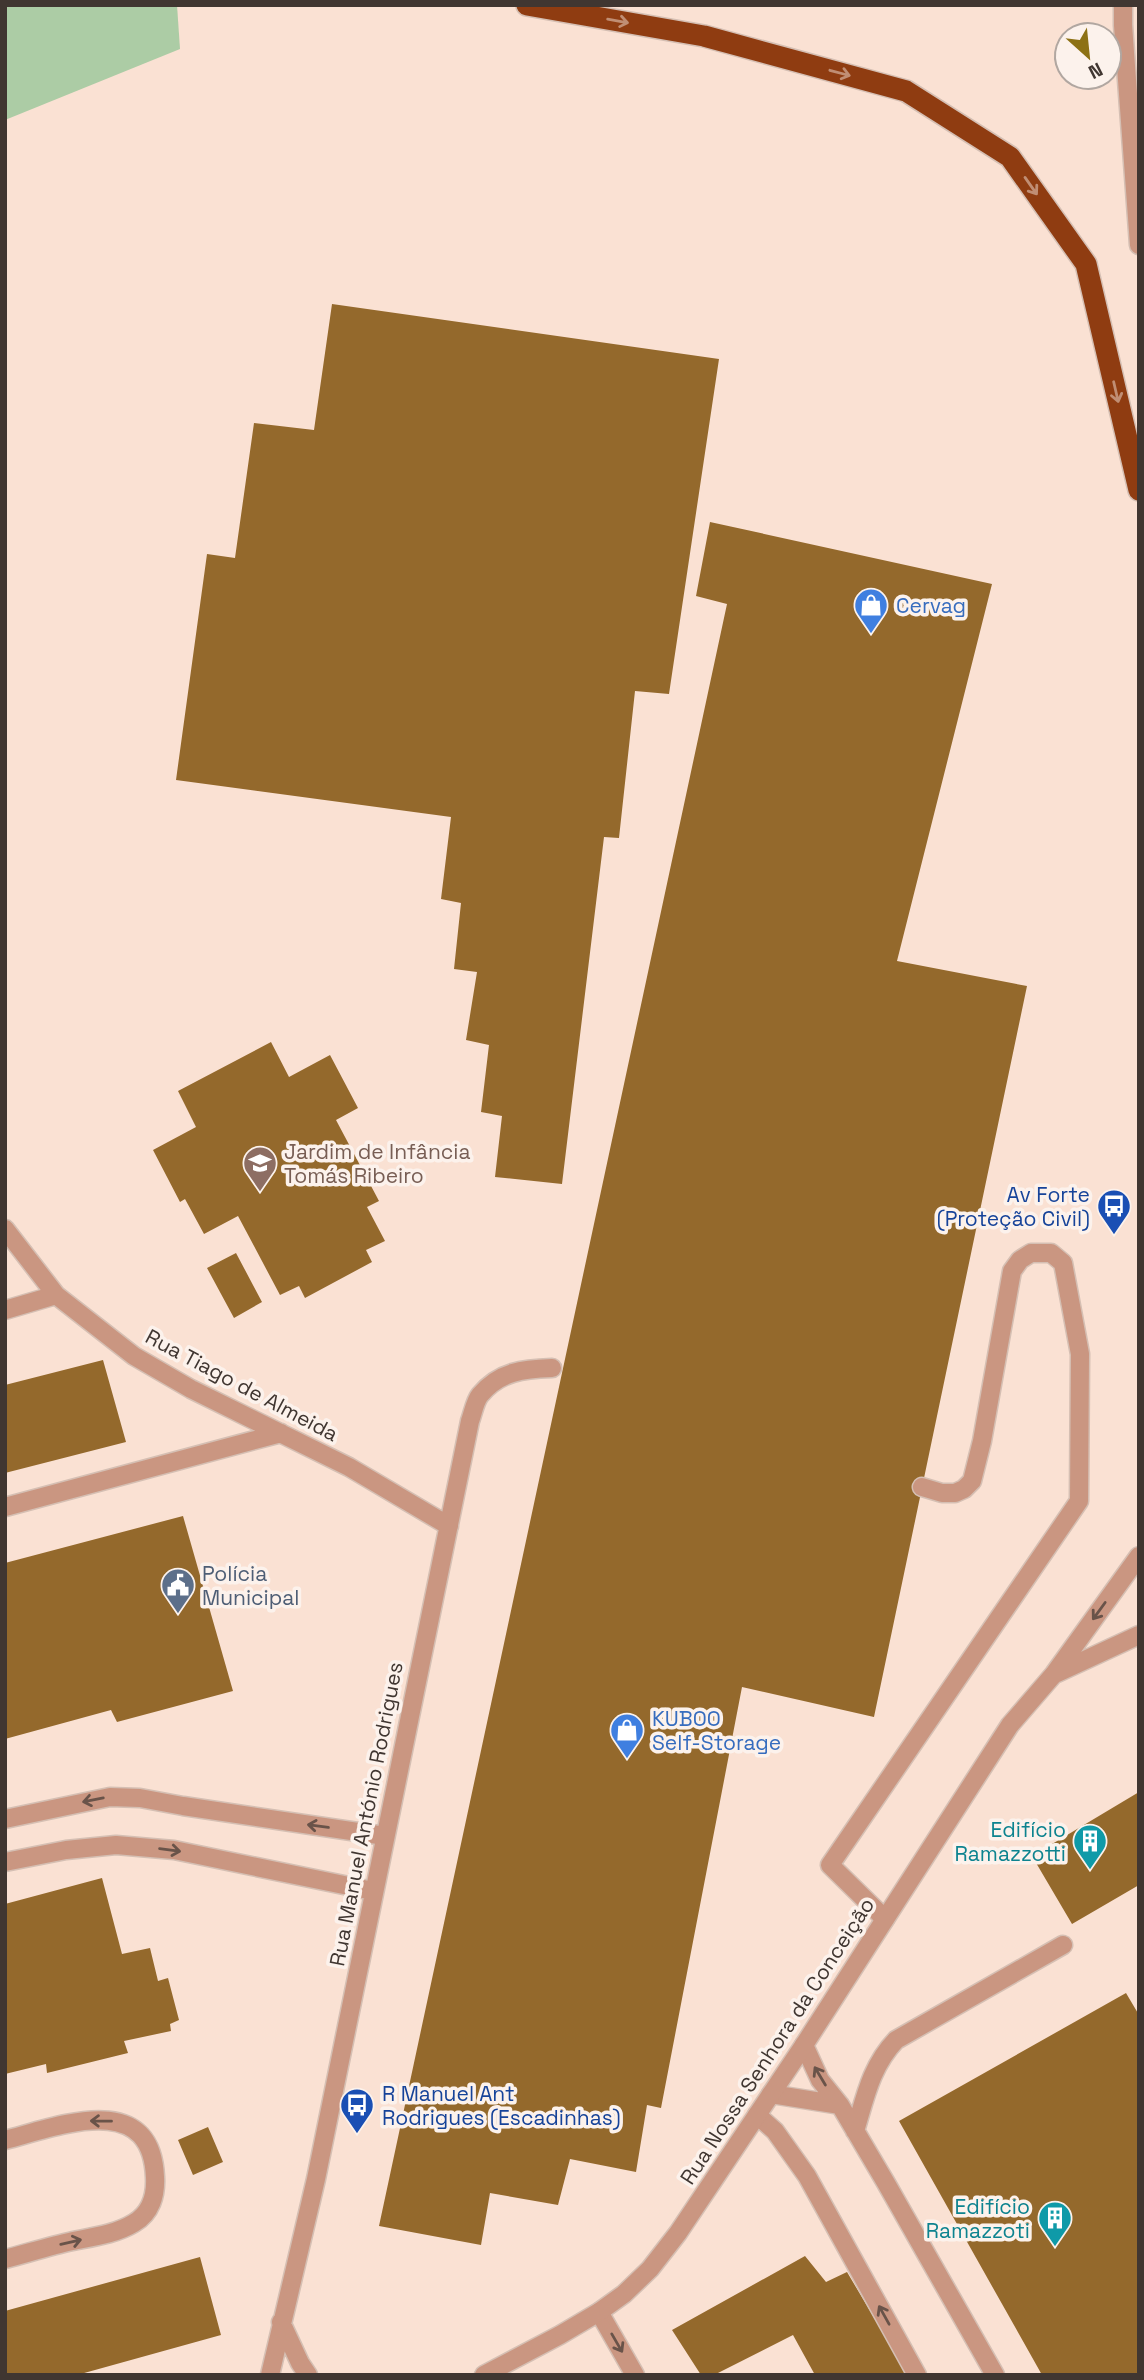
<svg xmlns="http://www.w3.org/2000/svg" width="1144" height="2380" font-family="'Space Grotesk',sans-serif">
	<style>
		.green { fill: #accca5 }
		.building { fill: #94692c }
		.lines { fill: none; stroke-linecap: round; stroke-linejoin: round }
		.service-casing { stroke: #d5bfb3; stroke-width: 21 }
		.minor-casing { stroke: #d5bfb3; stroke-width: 21 }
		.tertiary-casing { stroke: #d5bfb3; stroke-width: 21 }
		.motorway-casing { stroke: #d5bfb3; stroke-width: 24 }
		.service { stroke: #ca9681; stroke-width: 18 }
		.minor { stroke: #ca9681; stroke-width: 18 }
		.tertiary { stroke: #ca9681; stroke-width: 18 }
		.motorway { stroke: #8f3c11; stroke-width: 21 }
		.oneway { stroke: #c08e74 }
		.oneway2 { stroke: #695349 }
		.labels { text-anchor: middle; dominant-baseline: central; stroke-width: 7; stroke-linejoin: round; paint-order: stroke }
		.shop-label { font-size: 21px; fill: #366cbe; stroke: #fcf2ec; text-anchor: start }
		.education-label { font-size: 21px; fill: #785e54; stroke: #fcf2ec; text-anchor: start }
		.transit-label { font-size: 21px; fill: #164399; stroke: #fcf2ec; text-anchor: end }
		.street-label { font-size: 21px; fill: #403631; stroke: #fcf2ec }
		.service-label { font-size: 21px; fill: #4e5e75; stroke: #fcf2ec; text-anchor: start }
		.culture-label { font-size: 21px; fill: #0d838f; stroke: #fcf2ec; text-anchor: end }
	</style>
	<rect width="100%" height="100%" fill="#fae1d3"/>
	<path class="green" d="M 5,5 L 177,5 L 180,49 L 5,120 Z"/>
	<path class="building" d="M 332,304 L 719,359 L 669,694 L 635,691 L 619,838 L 604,837 L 562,1184 L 495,1177 L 502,1116 L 481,1112 L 489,1045 L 466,1040 L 477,972 L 454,969 L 461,903 L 441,899 L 451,817 L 176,780 L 207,554 L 235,558 L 254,423 L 314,430 Z
		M 710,522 L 992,584 L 897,961 L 1027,986 L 874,1717 L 742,1687 L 661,2108 L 647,2105 L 636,2172 L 570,2159 L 558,2205 L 490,2193 L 481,2245 L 379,2226 L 727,604 L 696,596 Z
		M 271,1042 L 289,1077 L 330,1055 L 358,1108 L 336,1120 L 379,1201 L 367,1207 L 385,1241 L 366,1250 L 372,1262 L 305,1298 L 299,1286 L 280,1295 L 238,1216 L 204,1234 L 185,1199 L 180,1202 L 153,1150 L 196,1127 L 178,1091 Z
		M 236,1253 L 262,1302 L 234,1318 L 207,1268 Z
		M 103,1360 L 126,1442 L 5,1473 L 5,1385 Z
		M 183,1516 L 233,1691 L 117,1722 L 111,1710 L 5,1739 L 5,1563 Z
		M 1139,1792 L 1139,1885 L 1072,1924 L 1032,1856 Z
		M 102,1878 L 122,1954 L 150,1948 L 158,1981 L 168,1978 L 179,2020 L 170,2024 L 171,2031 L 124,2041 L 128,2053 L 47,2073 L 46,2064 L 5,2074 L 5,1904 Z
		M 1126,1993 L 1139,2015 L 1139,2375 L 1042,2375 L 899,2121 Z
		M 208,2127 L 223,2162 L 193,2175 L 178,2140 Z
		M 805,2256 L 826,2282 L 847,2272 L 908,2375 L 815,2375 L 793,2335 L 714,2375 L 701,2375 L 672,2330 Z
		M 200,2257 L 221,2335 L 77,2375 L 5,2375 L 5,2311 Z"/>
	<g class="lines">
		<g class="service-casing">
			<path id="service" d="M 885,1919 L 830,1865 L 1079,1501 L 1080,1354 L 1063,1263 L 1051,1253 L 1031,1253 L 1020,1260 L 1012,1271 L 982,1441 L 972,1481 L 964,1489 L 955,1493 L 942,1493 L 922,1487
				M 804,2045 L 820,2080 L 840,2105 L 886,2183 L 995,2375
				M 771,2094 L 840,2105
				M 757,2115 L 775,2131 L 807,2176 L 917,2375
				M 855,2131 C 865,2098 871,2066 896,2040 L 1063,1945
				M 599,2312 L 635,2375"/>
		</g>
		<g class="minor-casing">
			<path id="minor" d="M 5,1229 L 56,1295 L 134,1356 L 191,1389 L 349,1467 L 449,1526
				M 5,1310 L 56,1295
				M 5,1507 L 281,1433
				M 1057,1673 L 1139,1635
				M 5,1819 L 110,1797 L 140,1798 L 183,1806 L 385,1836
				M 5,1862 L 66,1850 L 116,1845 L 174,1850 L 373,1891
				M 5,2140 C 59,2126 151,2089 155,2177 C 156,2195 151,2213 134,2223 C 116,2234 93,2237 73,2241 C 50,2246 28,2253 5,2259
				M 281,2322 L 300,2363 L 308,2375
				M 270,2375 L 316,2179 L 470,1421 C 473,1413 475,1401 480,1395 C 500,1371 524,1369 552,1368
				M 484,2375 L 560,2335 L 599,2312 L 624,2294 L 650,2269 L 678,2233 L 804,2045 L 1010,1725 L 1054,1674 L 1139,1556"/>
		</g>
		<g class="tertiary-casing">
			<path id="tertiary" d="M 1123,5 L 1123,25 L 1139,245"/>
		</g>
		<g class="motorway-casing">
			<path id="motorway" d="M 527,5 L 704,36 L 906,91 L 1010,157 L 1086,264 L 1139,490"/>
		</g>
		<use href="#service" class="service"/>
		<use href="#minor" class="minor"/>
		<use href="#tertiary" class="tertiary"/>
		<use href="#motorway" class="motorway"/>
	</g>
	<defs><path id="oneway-shaft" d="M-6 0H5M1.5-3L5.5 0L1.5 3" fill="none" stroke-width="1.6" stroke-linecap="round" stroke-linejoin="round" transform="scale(1.75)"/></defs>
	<g class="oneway">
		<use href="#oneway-shaft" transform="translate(618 21) rotate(10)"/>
		<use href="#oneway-shaft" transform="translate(840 73) rotate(15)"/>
		<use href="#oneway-shaft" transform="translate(1031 186) rotate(55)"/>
		<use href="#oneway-shaft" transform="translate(1116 392) rotate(77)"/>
	</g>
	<g class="oneway2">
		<use href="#oneway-shaft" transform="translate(1099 1611) rotate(126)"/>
		<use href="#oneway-shaft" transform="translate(93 1800) rotate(169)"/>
		<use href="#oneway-shaft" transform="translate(318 1826) rotate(-172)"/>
		<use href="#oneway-shaft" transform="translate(170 1850) rotate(7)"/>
		<use href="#oneway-shaft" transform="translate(820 2076) rotate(-121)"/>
		<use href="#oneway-shaft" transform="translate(101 2121) rotate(-179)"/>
		<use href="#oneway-shaft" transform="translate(71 2242) rotate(-13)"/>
		<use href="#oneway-shaft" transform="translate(884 2315) rotate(-119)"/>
		<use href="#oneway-shaft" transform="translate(617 2343) rotate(60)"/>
	</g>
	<defs>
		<g id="shop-pin" transform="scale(1.75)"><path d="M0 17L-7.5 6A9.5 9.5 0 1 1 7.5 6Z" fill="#3f7fe0" stroke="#fcf2ec"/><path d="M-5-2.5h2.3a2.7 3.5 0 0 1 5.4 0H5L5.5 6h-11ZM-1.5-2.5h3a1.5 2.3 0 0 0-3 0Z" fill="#fff"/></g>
		<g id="school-pin" transform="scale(1.75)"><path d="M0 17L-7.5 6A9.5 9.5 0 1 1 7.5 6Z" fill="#8d6e63" stroke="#fcf2ec"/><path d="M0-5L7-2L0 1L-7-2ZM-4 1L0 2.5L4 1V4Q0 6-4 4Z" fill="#fff"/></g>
		<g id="bus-pin" transform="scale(1.75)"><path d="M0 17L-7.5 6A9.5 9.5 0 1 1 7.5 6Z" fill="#1a4fb4" stroke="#fcf2ec"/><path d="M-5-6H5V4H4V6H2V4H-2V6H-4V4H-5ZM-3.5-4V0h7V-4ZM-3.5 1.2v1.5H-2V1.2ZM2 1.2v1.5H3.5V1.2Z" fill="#fff"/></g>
		<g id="civic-pin" transform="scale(1.75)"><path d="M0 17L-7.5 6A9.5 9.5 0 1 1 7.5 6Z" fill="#5c6f8a" stroke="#fcf2ec"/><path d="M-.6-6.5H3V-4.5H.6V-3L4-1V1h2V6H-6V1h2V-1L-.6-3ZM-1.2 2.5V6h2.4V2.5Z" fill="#fff"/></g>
		<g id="building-pin" transform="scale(1.75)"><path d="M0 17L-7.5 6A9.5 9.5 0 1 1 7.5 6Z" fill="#0f9aa8" stroke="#fcf2ec"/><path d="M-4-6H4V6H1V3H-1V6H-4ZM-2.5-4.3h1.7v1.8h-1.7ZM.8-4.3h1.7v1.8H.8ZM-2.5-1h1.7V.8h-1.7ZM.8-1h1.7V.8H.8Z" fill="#fff"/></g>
	</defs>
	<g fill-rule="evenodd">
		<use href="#shop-pin" x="871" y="605"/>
		<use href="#school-pin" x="260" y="1163"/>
		<use href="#bus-pin" x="1114" y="1206"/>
		<use href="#civic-pin" x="178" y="1585"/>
		<use href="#shop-pin" x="627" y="1730"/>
		<use href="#building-pin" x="1090" y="1841"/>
		<use href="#bus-pin" x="357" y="2105"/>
		<use href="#building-pin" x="1055" y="2218"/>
	</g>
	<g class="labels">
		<g class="shop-label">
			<text x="896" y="605">Cervag</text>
			<text x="652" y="1718">KUBOO<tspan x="652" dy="24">Self-Storage</tspan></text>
		</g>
		<g class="education-label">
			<text x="284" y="1151">Jardim de Infância<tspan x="284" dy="24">Tomás Ribeiro</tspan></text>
		</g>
		<g class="transit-label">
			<text x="1090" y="1194">Av Forte<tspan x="1090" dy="24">(Proteção Civil)</tspan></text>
			<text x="382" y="2093" text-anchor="start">R Manuel Ant<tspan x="382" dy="24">Rodrigues (Escadinhas)</tspan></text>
		</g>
		<g class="street-label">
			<text transform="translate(242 1385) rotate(28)">Rua Tiago de Almeida</text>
			<text transform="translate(366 1814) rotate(-79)">Rua Manuel António Rodrigues</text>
			<text transform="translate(777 2041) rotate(-57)">Rua Nossa Senhora da Conceição</text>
		</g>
		<g class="service-label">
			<text x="202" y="1573">Polícia<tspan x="202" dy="24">Municipal</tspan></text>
		</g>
		<g class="culture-label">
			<text x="1066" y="1829">Edifício<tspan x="1066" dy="24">Ramazzotti</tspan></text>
			<text x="1030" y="2206">Edifício<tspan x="1030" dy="24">Ramazzoti</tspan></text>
		</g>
	</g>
	<rect width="1144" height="2380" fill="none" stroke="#403631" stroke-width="14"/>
	<g transform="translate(1088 56) rotate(153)"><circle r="33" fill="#fcf2ec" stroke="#b1a7a1" stroke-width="2"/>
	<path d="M0-5L12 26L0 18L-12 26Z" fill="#8d7114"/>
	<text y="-10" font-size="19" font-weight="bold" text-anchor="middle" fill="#403631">N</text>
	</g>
</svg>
